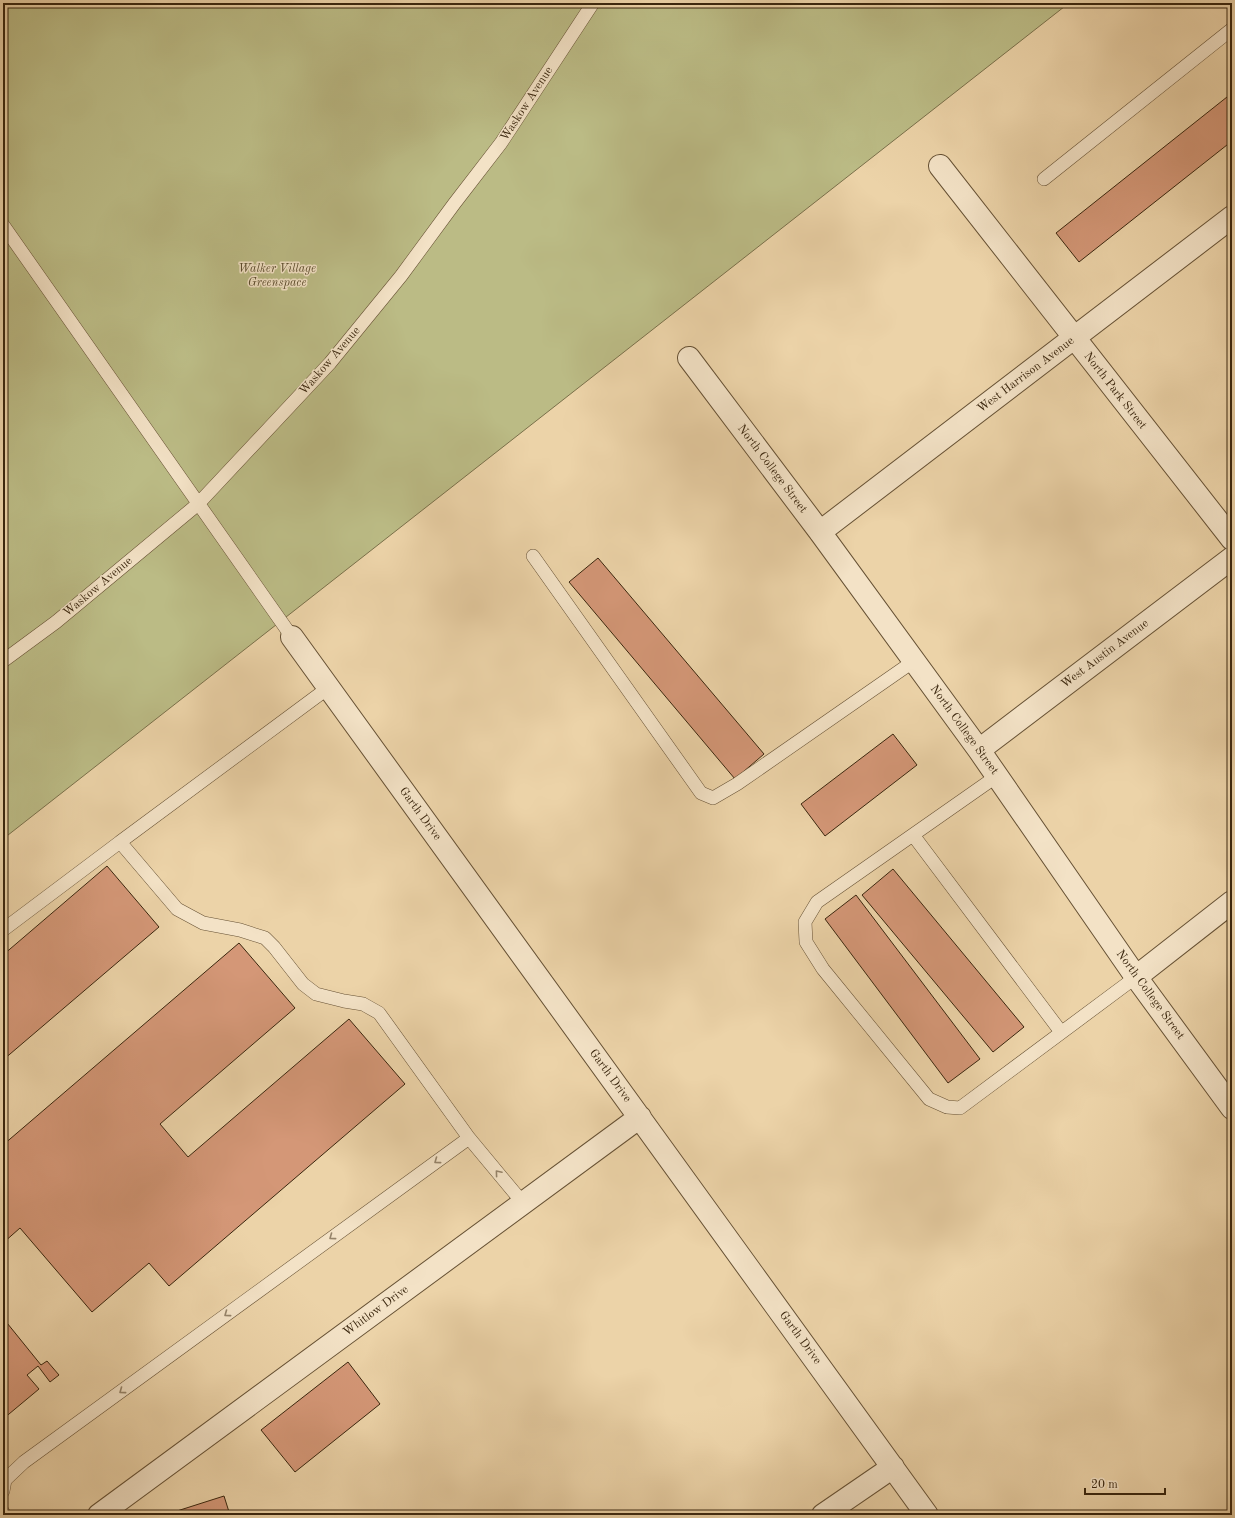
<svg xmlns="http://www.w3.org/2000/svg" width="1235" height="1518" font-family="'Old Standard TT',serif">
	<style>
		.green { fill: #bbbb85; stroke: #7a704a }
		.building { fill: #d49777; stroke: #3a260e }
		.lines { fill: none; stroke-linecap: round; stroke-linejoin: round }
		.service-casing { stroke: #665134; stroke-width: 14 }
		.minor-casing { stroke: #665134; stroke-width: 24 }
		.service { stroke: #f3e2c6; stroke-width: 13 }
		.minor { stroke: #f3e2c6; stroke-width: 22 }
		.oneway { stroke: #96846a }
		.labels { text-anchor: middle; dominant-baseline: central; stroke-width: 3; stroke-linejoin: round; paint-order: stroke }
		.street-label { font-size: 12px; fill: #3a260e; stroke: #f3e2c6 }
		.park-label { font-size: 12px; font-style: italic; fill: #5a4b2c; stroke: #f3e2c6 }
	</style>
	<rect width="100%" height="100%" fill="#ecd3a8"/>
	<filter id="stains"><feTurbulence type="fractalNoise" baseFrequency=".005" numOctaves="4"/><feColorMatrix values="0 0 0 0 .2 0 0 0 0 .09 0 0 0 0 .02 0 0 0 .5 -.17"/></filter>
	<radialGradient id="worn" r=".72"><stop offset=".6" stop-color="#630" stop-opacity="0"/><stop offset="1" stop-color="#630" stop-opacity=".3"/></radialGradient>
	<path class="green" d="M 3,3 L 1069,3 L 3,839 Z"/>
	<path class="building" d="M 1232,93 L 1232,141 L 1079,262 L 1056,233 Z
		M 598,558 L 764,754 L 735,779 L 569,582 Z
		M 893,734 L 917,765 L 825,836 L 801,804 Z
		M 107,866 L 159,927 L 3,1060 L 3,955 Z
		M 893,869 L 1024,1027 L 993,1052 L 862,895 Z
		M 856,895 L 980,1059 L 948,1083 L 825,919 Z
		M 239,943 L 295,1008 L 160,1124 L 188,1157 L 349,1019 L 405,1084 L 169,1286 L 149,1263 L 92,1312 L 20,1228 L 3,1243 L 3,1145 Z
		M 3,1318 L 41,1365 L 47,1361 L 59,1375 L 50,1382 L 38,1366 L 27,1375 L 39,1389 L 3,1419 Z
		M 348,1362 L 380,1404 L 295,1472 L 261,1430 Z
		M 224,1496 L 230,1515 L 178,1515 L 177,1511 Z"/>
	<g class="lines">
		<g class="service-casing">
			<path id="service" d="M 1044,179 L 1232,29
				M 3,225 L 292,637
				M 533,556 L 701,793 L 713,798 L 737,784 L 914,661
				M 3,661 L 56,622 L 198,504 L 330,363 L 401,276 L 454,204 L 501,143 L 593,3
				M 997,776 L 817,902 L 805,922 L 806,942 L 823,969 L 929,1099 L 947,1107 L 960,1108 L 1136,977
				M 913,835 L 1061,1032
				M 120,842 L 328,688
				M 3,930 L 120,842 L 177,909 L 203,923 L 240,930 L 265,938 L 274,947 L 303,984 L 316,994 L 344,1001 L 363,1004 L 379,1013 L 469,1138 L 523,1203
				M 3,1491 L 5,1480 L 24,1462 L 469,1138
				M 3,1512 L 4,1515"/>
		</g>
		<g class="minor-casing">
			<path id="minor" d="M 940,166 L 1232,539
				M 689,358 L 820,532 L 979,750 L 1136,977 L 1232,1108
				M 820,532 L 1232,217
				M 292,637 L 927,1515
				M 979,750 L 1232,558
				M 1136,977 L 1232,902
				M 99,1515 L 640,1117
				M 823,1515 L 893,1467"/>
		</g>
		<use href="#service" class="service"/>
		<use href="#minor" class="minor"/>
	</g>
	<defs><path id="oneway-chevron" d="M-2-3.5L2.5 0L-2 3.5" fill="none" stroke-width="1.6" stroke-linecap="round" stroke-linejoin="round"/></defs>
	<g class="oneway">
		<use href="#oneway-chevron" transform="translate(437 1161) rotate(144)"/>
		<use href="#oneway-chevron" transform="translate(498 1173) rotate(-130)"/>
		<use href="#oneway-chevron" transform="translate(332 1237) rotate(144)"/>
		<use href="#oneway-chevron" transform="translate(227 1314) rotate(144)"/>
		<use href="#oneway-chevron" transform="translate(122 1391) rotate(144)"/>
	</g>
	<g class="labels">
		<g class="street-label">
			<text transform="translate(527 104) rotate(-57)">Waskow Avenue</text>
			<text transform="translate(330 361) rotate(-49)">Waskow Avenue</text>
			<text transform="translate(1026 375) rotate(-37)">West Harrison Avenue</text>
			<text transform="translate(1115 391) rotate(52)">North Park Street</text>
			<text transform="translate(772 469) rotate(53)">North College Street</text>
			<text transform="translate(98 587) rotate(-40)">Waskow Avenue</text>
			<text transform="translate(1105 654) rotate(-37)">West Austin Avenue</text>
			<text transform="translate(964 730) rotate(54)">North College Street</text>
			<text transform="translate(420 814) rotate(54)">Garth Drive</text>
			<text transform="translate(1150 995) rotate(54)">North College Street</text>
			<text transform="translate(610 1076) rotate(54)">Garth Drive</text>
			<text transform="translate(376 1311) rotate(-36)">Whitlow Drive</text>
			<text transform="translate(800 1338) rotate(54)">Garth Drive</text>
		</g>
		<g class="park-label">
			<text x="277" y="269">Walker Village<tspan x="277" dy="14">Greenspace</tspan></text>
		</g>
	</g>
	<rect width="1235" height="1518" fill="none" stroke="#ecd3a8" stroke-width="16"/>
	<rect x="4" y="4" width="1227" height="1510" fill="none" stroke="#3a260e" stroke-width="2"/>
	<rect x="8" y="8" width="1219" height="1502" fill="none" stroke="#3a260e"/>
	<path d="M1085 1488v6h80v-6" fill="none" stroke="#3a260e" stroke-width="2"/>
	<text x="1091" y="1488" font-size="12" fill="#3a260e" stroke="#f3e2c6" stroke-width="3" paint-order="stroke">20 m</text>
	<rect width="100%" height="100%" filter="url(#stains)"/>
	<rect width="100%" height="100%" fill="url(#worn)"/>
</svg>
